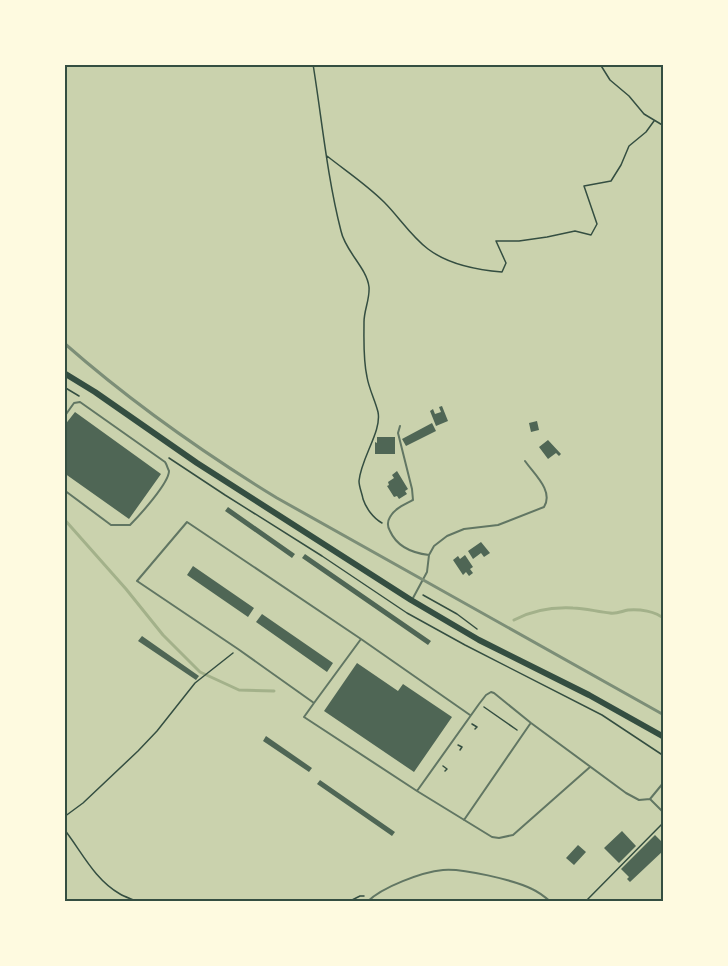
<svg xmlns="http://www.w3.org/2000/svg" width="728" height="966" font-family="Poppins,sans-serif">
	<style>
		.green { fill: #cad2ad }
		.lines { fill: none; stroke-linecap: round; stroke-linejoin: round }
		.stream { stroke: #a3b18a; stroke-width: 3 }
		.building { fill: #4f6655 }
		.path { stroke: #344e41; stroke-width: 1.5 }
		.service { stroke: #617663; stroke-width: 2 }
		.trunk { stroke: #344e41; stroke-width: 6 }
		.rail { stroke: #7c8e77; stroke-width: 3 }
		.neatline { fill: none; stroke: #344e41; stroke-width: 2 }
	</style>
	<rect width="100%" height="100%" fill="#e9edc9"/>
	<path class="green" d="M 64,65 L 663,65 L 663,901 L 65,901 Z"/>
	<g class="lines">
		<path class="stream" d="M 64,519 L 126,589 L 163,635 L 200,672 L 239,690 L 274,691
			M 514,620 C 531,611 553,607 573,608 C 585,608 598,612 610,613 C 617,614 622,611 628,610 C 639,609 656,611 664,619"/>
	</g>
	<path class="building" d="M 442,406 L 448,421 L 436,426 L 430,411 L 433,409 L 435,414 L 441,412 L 439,407 Z
		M 75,412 L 161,474 L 129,519 L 64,473 L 64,426 Z
		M 537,421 L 539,430 L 531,432 L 529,423 Z
		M 432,423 L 436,431 L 406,446 L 402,439 Z
		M 377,437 L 395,437 L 395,454 L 375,454 L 375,442 L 377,443 Z
		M 548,440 L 561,454 L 559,456 L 556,453 L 548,459 L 539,447 Z
		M 397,471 L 408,489 L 405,491 L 407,494 L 399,499 L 397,496 L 394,497 L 387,486 L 389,485 L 388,482 L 394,478 L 392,475 Z
		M 228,507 L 295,554 L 292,558 L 225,511 Z
		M 481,542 L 490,553 L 484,557 L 481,553 L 473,559 L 468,551 Z
		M 305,554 L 431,641 L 428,645 L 302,558 Z
		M 465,555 L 473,567 L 470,569 L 473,573 L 469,576 L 466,572 L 463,575 L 453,560 L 458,556 L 460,559 Z
		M 193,566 L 254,608 L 248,617 L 187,575 Z
		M 262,614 L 333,663 L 327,672 L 256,622 Z
		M 142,636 L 199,676 L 196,680 L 138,641 Z
		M 357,663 L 398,691 L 403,684 L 452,717 L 414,772 L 324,711 Z
		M 266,736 L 312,768 L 309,772 L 263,741 Z
		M 320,780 L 395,832 L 392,836 L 317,784 Z
		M 622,831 L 636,846 L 619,863 L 604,848 Z
		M 655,835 L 664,844 L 664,850 L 630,882 L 627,879 L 629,877 L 621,869 Z
		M 578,845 L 586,852 L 574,865 L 566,858 Z"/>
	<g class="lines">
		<path class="path" d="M 313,64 C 322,120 327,176 341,231 C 345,251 367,268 369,287 C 370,299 364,310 364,322 C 364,341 363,359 367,377 C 369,389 375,400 378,412 C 382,431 361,458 359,481 C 359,487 362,493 363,499 C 366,508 373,518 382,523
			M 600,64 L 610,80 L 629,96 L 644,114 L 664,126
			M 327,156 C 346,171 367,185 384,202 C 399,217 411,236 428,249 C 449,265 477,270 502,272 L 506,263 L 496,241 L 519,241 L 547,237 L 575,231 L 591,235 L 597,224 L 584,186 L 611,181 L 621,165 L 629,146 L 646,132 L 654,121
			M 64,387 L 79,396
			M 169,458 L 225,495 L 322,556 L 407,613 L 465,645 L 602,715 L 664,756
			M 423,595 L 457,614 L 477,629
			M 484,707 L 517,730
			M 472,724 L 477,727 L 475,729
			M 458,745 L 462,747 L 460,750
			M 443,766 L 447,769 L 445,771
			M 64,817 L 83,803 L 138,751 L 157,731 L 195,683 L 233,653
			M 64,829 C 82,852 94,879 120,894 C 125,897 132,899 138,902
			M 348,902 L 360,896 L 364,896
			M 585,902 L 664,822"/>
		<path class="service" d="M 64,417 L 74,403 L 80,402 L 165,462 C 166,463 168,469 169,471 C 169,483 139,516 130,525 L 111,525 L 64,490
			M 400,426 L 398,433 L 412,489 L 413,500 C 405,504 394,509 390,517 C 387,522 387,526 390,531 C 397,547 412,553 429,555
			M 413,598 L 427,572 L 429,555 L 434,546 L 447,536 L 464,529 L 498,525 L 544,507 C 554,491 534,474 525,461
			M 361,639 L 187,522 L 137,581 L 238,649 L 314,703 L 304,717 L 417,791 L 492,837 L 499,838 L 513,835 L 590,767
			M 314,703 L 361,639 L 470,715
			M 417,791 L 479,704 L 486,695 L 491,692 L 494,693 L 531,723 L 626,793 L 639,800 L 650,799 L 664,782
			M 650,799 L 664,813
			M 464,820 L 530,724
			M 367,902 C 382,887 422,872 443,870 C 462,868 514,880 532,889 C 539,892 545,897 551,902"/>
		<path class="trunk" d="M 64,373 L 95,392 L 197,463 L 411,600 L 479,640 L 589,695 L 664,737"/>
		<path class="rail" d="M 64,343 C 131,402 202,452 277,498 L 664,715"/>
	</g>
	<rect width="728" height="966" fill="none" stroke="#fefae0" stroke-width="132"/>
	<rect x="66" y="66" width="596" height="834" class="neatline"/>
</svg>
